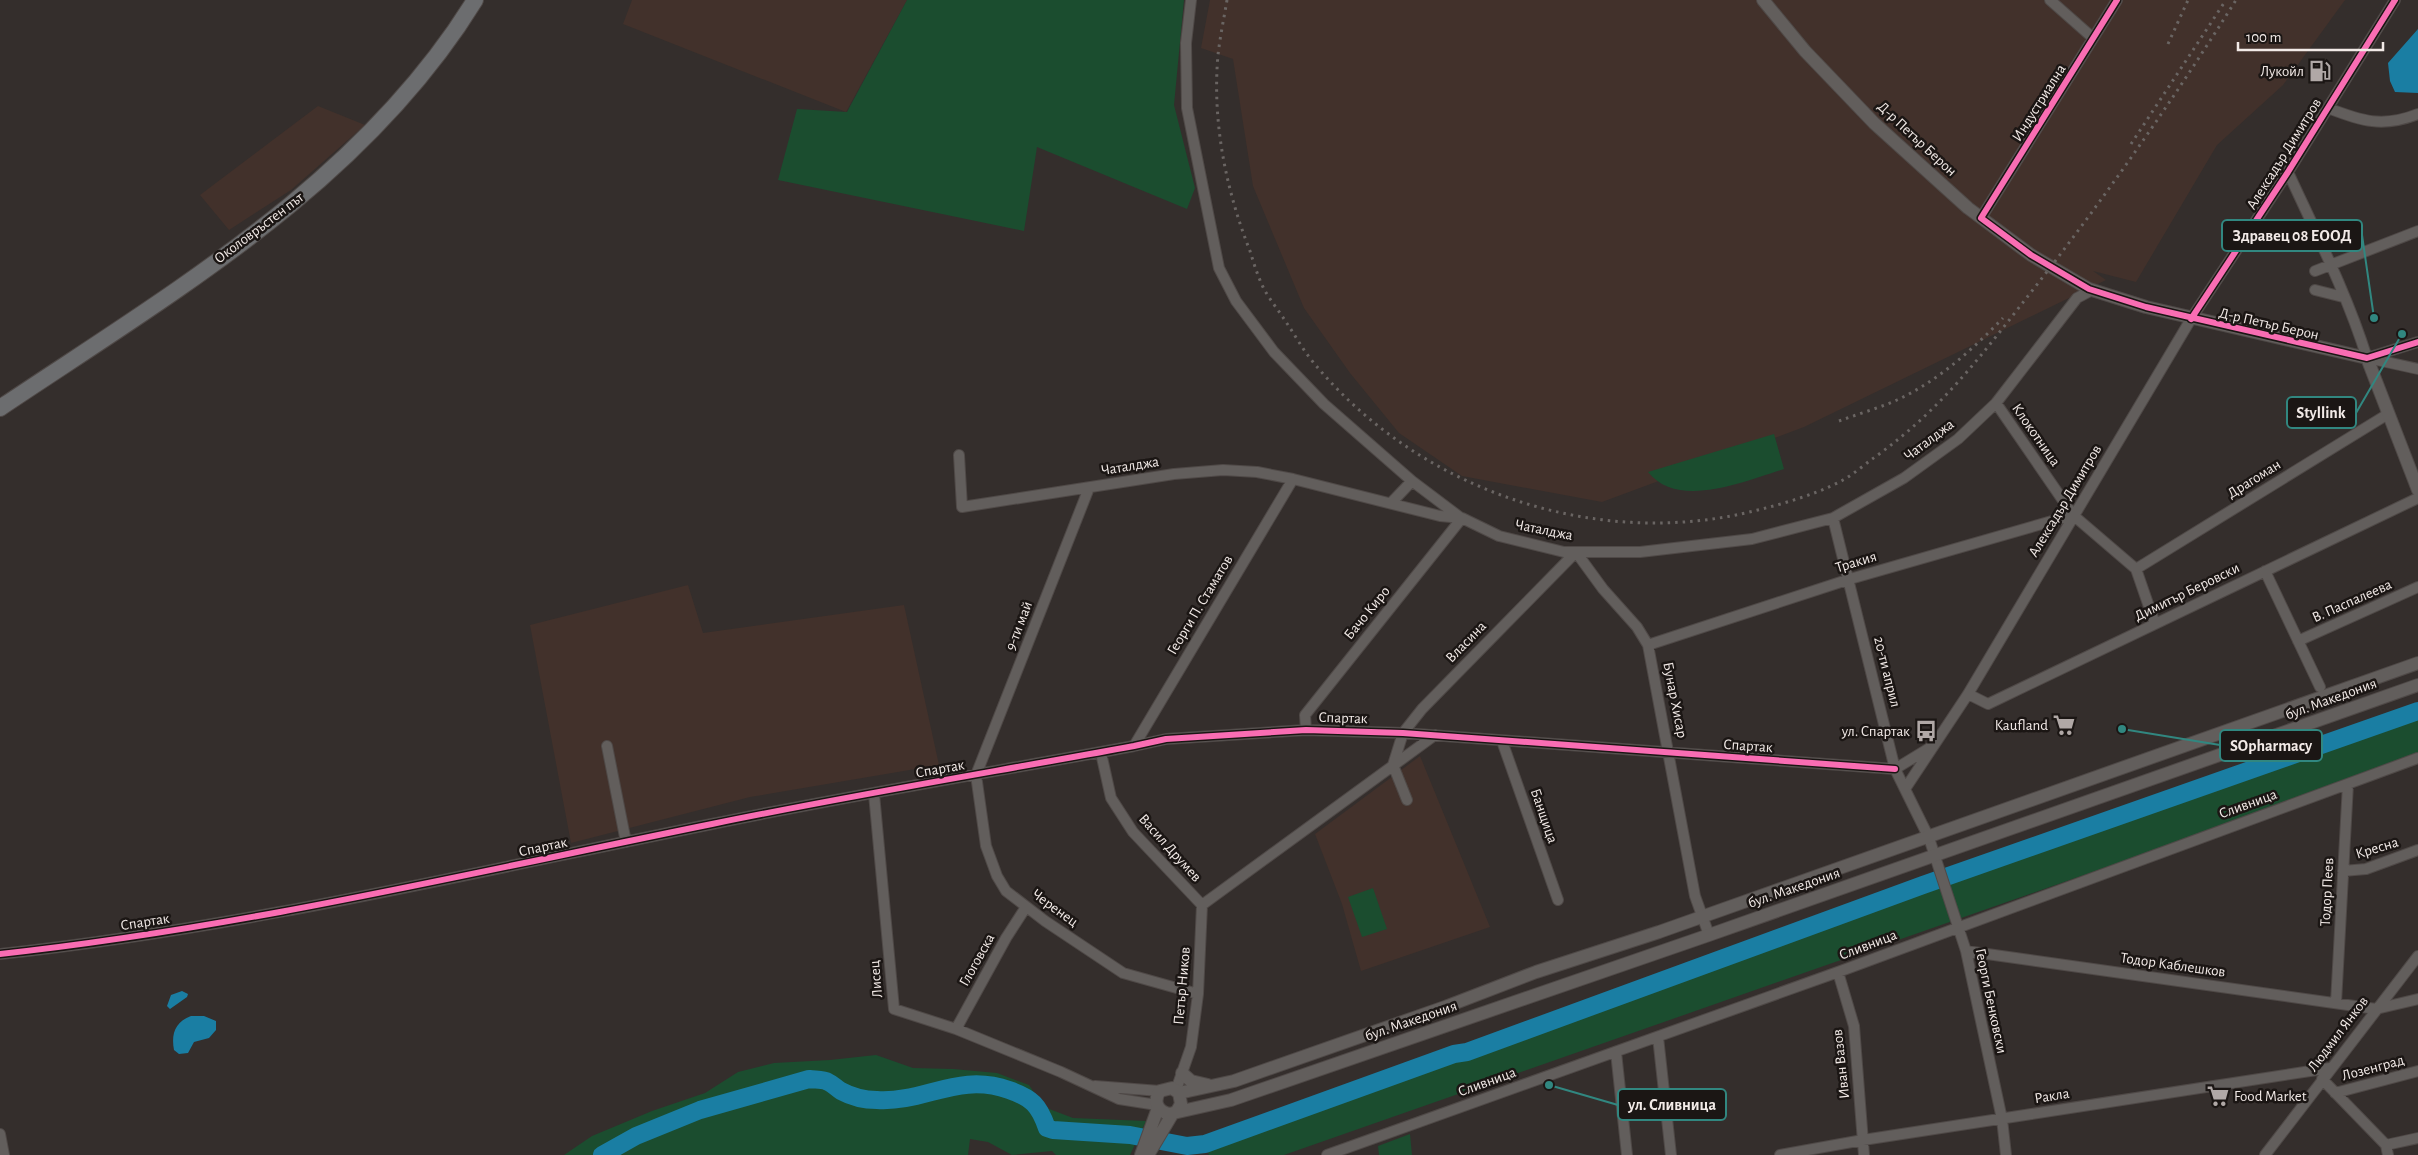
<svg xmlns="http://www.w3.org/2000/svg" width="2418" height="1155" font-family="'Alegreya Sans',sans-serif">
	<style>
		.built { fill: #42312b }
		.green { fill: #1b4d2f }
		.water { fill: #1a7ea3 }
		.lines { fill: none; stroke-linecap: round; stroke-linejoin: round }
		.river { stroke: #1a7ea3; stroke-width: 18 }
		.minor-casing { stroke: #4f4947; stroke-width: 12 }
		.tertiary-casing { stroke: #4f4947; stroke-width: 14 }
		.primary-casing { stroke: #4f4947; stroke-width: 18 }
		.minor { stroke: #625e5c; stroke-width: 10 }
		.tertiary { stroke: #625e5c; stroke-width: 12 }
		.primary { stroke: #6c6d6f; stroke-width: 16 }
		.rail { stroke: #6a6563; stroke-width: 3; stroke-dasharray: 2.5 5; stroke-linecap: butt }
		.cycleway-casing { stroke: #1b1614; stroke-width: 9 }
		.cycleway { stroke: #f96db3; stroke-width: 6 }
		.labels { text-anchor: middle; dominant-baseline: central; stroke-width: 5; stroke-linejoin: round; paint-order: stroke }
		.poi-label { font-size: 15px; fill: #f2eae7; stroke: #1b1614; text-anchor: end }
		.street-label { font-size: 15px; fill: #f2eae7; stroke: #1b1614 }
		.leader { fill: none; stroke: #318780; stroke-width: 2 }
		.callout-dot { fill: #318780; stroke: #1b1614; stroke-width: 2 }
		.callout { fill: #1b1614; stroke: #318780; stroke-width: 2 }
		.callout-label { font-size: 16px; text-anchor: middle; font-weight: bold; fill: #f2eae7 }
	</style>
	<rect width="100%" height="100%" fill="#342e2c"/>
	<path class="built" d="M 632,0 L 907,0 L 846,112 L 623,24 Z
		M 1210,0 L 2345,0 L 2283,85 L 2217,145 L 2136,282 L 2093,271 L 2106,280 L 1804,427 L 1602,502 L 1462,476 L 1399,433 L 1350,373 L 1304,308 L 1253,186 L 1233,59 L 1201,48 Z
		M 318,106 L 365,125 L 291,190 L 229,230 L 200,195 Z
		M 688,585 L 703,633 L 904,605 L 939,765 L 750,797 L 571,843 L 530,625 Z
		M 1420,756 L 1490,927 L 1361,971 L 1342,904 L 1315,834 Z"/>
	<path class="green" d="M 907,0 L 1184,0 L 1174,105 L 1195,188 L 1187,209 L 1037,147 L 1024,231 L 778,180 L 797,109 L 847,112 Z
		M 1774,434 L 1784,469 C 1745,481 1678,510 1648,472 Z
		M 2418,711 L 2418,758 L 1284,1155 L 1209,1155 L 1205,1144 L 1923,885 Z
		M 1373,888 L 1387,929 L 1362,937 L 1348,897 Z
		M 876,1055 L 913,1068 L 953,1069 L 997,1073 L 1029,1085 L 1044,1107 L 1073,1118 L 1146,1121 L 1130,1155 L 1056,1155 L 1052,1151 L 1012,1155 L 988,1142 L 970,1139 L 968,1155 L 564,1155 L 592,1136 L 652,1111 L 705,1093 L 738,1072 L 774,1063 L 830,1060 Z
		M 1410,1134 L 1412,1155 L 1379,1155 L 1378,1146 Z"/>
	<path class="water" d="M 2418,29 L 2418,93 L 2395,92 L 2390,81 L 2388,63 Z
		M 182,991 L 188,994 L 187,997 L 170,1009 L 167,1006 L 171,995 Z
		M 191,1016 L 204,1016 L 216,1021 L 216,1030 L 209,1038 L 194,1042 L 188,1053 L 179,1054 L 174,1050 C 171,1034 175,1022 191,1016 Z"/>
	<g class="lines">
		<path class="river" d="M 602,1155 L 636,1136 L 700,1110 L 809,1079 C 815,1080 823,1079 828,1082 C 833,1084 836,1088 841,1091 C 852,1097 864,1100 877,1100 C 925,1103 958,1072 1009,1090 C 1032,1098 1039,1105 1047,1128 L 1053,1130 L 1130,1135 L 1187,1146 L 1205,1144 L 1454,1054 L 1467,1052 L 1923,885 L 2418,711"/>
		<g class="minor-casing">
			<path id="minor" d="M 1191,0 L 1186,43 L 1187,108 L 1219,268 L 1236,301 L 1274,352 L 1324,404 L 1412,481 L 1461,518
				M 2050,0 L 2093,38
				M 2328,108 C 2361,121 2383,128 2418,114
				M 2288,172 C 2316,233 2347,294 2367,358
				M 1981,218 L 2117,0
				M 2315,271 L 2418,231
				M 2315,290 L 2343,297
				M 2367,358 L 2418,342
				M 2368,358 L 2418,369
				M 1996,403 L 2073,515 L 2136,569 L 2155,624
				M 959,455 L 962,507 L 1174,474 L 1223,470 L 1257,472 L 1293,479 L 1440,516 L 1462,518 L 1499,536 L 1564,552 L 1640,552 L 1752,539 L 1833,518 L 1904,478 L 1958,439 L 1996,403 L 2077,298 L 2092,290
				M 1089,488 L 976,775 L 986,846 L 997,876 L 1006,891 L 1045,921 L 1123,973 L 1198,994
				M 1391,503 L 1412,481
				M 1833,518 L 1895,769 L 1929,838 L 1966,951 L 2002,1119 L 2006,1155
				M 2136,569 L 2388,414
				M 2265,571 L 2320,687
				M 2298,641 L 2418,587
				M 1648,645 L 1850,579 L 2073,515
				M 1968,694 L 1988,704 L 2418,498
				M 1306,730 L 1305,715 L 1462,518
				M 1502,741 L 1558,900
				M 607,746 L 626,842
				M 1134,746 L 1293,479
				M 1101,753 L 1111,798 L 1133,832 L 1202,905
				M 1393,765 L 1403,733 L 1422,709 L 1576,552 L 1603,589 L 1637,627 L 1648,645 L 1695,896 L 1709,935
				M 1393,765 L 1407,800
				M 1895,769 L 1931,747
				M 1905,789 L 1968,694 L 2191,319 L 2288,172 L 2395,0
				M 874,794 L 894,1009 L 956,1029 L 1061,1072 L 1119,1099 L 1157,1105
				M 2343,871 L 2366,869 L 2418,850
				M 1202,905 L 1435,735
				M 1966,951 L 2376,1009 L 2418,999
				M 0,954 C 240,928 475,872 712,824 C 852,795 993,772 1134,746 L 1166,739 L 1306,730 L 1403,733 L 1895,769
				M 1838,972 L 1854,1026 L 1864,1155
				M 2336,1003 L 2348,784
				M 956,1029 L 1006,938 L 1026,907
				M 1658,1037 L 1671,1155
				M 1616,1052 L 1627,1155
				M 2322,1079 L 2386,1145 L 2388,1155
				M 1095,1086 L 1160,1091
				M 1176,1090 L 1191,1047 L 1198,994 L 1202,905
				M 2335,1093 L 2418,1071
				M 0,1134 L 4,1155
				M 2386,1145 L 2418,1138
				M 1327,1155 L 1838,972 L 2418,758
				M 1780,1155 L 1863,1140 L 2330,1068
				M 2265,1155 L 2418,956"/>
		</g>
		<g class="tertiary-casing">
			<path id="tertiary" d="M 1763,0 L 1805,51 L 1874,123 L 1968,208 L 2031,255 L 2089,289 L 2146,307 L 2367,358 L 2418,490
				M 1182,1073 L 1191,1081 L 1208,1085
				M 1179,1093 L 1234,1081 L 1445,1007 L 1536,972 L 1659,932 L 2418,663
				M 1177,1111 L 1181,1104 L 1179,1093 L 1172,1088 L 1160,1091 C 1153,1101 1157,1111 1169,1114 L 1231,1100 L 1709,935 L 2418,685
				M 1141,1155 L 1158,1108
				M 1148,1155 L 1173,1113"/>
		</g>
		<g class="primary-casing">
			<path id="primary" d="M 0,408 C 173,292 363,182 475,0"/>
		</g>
		<use href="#minor" class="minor"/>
		<use href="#tertiary" class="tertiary"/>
		<use href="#primary" class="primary"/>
		<path class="rail" d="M 1227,0 C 1224,18 1220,37 1218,55 C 1212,122 1226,190 1250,251 C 1254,264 1258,277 1264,289 C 1270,300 1279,311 1286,322 C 1295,335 1303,350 1313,362 C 1414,485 1581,546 1736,515 C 1769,508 1814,496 1843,480 C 1854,474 1865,464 1875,457 C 1946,406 1986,349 2039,282 C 2109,192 2175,97 2236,0
			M 2168,44 L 2188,0
			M 2131,144 L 2226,0
			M 1839,421 C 1858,414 1879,408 1897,400 C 1938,381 1972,350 2003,318"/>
		<g class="cycleway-casing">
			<path id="cycleway" d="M 2117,0 L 1981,218 L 2031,255 L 2089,289 L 2146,307 L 2367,358 L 2418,342
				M 2191,319 L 2288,172 L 2395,0
				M 0,954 C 240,928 475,872 712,824 C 852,795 993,772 1134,746 L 1166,739 L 1306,730 L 1403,733 L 1895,769"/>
		</g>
		<use href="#cycleway" class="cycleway"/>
	</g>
	<defs>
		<g id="fuel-bare" transform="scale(1.725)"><path d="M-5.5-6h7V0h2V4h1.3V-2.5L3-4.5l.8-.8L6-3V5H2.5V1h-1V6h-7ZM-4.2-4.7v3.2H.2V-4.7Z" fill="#b0a8a6" stroke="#1b1614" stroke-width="2.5" paint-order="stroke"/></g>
		<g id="supermarket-bare" transform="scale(1.725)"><path d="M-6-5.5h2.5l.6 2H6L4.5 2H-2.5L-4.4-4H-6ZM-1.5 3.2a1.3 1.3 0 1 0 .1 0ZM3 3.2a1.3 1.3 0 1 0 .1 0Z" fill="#b0a8a6" stroke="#1b1614" stroke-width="2.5" paint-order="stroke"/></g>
		<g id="bus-bare" transform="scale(1.725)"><path d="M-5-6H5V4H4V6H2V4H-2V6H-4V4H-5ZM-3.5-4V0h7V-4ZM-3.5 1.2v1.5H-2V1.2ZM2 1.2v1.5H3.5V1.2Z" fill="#b0a8a6" stroke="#1b1614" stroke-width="2.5" paint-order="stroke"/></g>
	</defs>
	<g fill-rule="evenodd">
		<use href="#fuel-bare" x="2320" y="71"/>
		<use href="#supermarket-bare" x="2064" y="725"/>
		<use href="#bus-bare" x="1926" y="731"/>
		<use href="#supermarket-bare" x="2218" y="1096"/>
	</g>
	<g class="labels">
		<g class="poi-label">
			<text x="2304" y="71">Лукойл</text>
			<text x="2048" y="725">Kaufland</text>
			<text x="1910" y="731">ул. Спартак</text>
			<text x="2234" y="1096" text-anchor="start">Food Market</text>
		</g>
		<g class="street-label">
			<text transform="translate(2039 103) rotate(-58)">Индустриална</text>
			<text transform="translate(1917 139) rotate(43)">Д-р Петър Берон</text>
			<text transform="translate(2284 154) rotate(-58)">Алексадър Димитров</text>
			<text transform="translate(259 228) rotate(-37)">Околовръстен път</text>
			<text transform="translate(2269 324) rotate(13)">Д-р Петър Берон</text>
			<text transform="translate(2036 435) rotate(55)">Клокотница</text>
			<text transform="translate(1929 440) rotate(-37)">Чаталджа</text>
			<text transform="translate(1130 466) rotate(-9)">Чаталджа</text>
			<text transform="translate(2254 479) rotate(-32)">Драгоман</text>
			<text transform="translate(2065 501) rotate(-59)">Алексадър Димитров</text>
			<text transform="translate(1544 530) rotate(11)">Чаталджа</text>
			<text transform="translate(1856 562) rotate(-17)">Тракия</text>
			<text transform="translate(2187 592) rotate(-26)">Димитър Беровски</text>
			<text transform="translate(2352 601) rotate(-24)">В. Паспалеева</text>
			<text transform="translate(1200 605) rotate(-59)">Георги П. Стаматов</text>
			<text transform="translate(1367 613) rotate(-51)">Бачо Киро</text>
			<text transform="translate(1019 626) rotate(-69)">9-ти май</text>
			<text transform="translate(1466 642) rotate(-46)">Власина</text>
			<text transform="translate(1887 672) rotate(76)">20-ти април</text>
			<text transform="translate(2331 699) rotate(-20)">бул. Македония</text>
			<text transform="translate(1675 700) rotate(79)">Бунар Хисар</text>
			<text transform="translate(1343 718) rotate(2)">Спартак</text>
			<text transform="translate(1748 746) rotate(4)">Спартак</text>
			<text transform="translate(940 769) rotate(-10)">Спартак</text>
			<text transform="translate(2248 804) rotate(-20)">Сливница</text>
			<text transform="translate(1544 816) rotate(71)">Банщица</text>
			<text transform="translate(543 847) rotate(-12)">Спартак</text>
			<text transform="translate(1170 848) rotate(48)">Васил Друмев</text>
			<text transform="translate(2377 848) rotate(-17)">Кресна</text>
			<text transform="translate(1794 888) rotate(-19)">бул. Македония</text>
			<text transform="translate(2327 892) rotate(-87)">Тодор Пеев</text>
			<text transform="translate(1055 908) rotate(36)">Черенец</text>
			<text transform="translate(145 922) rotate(-9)">Спартак</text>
			<text transform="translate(1868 945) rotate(-21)">Сливница</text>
			<text transform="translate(977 960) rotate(-61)">Глоговска</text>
			<text transform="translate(2173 965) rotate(8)">Тодор Каблешков</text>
			<text transform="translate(876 979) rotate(-95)">Лисец</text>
			<text transform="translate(1182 986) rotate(-85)">Петър Ников</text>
			<text transform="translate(1991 1001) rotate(78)">Георги Бенковски</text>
			<text transform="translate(1411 1021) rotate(-19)">бул. Македония</text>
			<text transform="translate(2338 1034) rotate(-53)">Людмил Янков</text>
			<text transform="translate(1841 1064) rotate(-96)">Иван Вазов</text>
			<text transform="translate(2373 1068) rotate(-15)">Лозенград</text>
			<text transform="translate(1487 1082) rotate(-20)">Сливница</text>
			<text transform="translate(2052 1096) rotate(-9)">Ракла</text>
		</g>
	</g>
	<path class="leader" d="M2374 318L2362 235M2402 334L2356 413M2122 729L2220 745M1549 1085L1618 1105"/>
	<g class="callout-dot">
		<circle cx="2374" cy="318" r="5"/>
		<circle cx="2402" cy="334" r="5"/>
		<circle cx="2122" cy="729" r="5"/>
		<circle cx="1549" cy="1085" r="5"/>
	</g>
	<g class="callout">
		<rect x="2222" y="220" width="140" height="31" rx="5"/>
		<rect x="2287" y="397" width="69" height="31" rx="5"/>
		<rect x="2220" y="730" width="102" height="31" rx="5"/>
		<rect x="1618" y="1089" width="108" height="31" rx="5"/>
	</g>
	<g class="callout-label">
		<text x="2292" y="241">Здравец 08 ЕООД</text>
		<text x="2321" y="418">Styllink</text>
		<text x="2271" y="751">SOpharmacy</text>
		<text x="1672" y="1110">ул. Сливница</text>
	</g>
	<path d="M2238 42v8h145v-8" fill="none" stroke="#f2eae7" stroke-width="2.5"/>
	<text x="2246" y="42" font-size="15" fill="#f2eae7" stroke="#1b1614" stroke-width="4" paint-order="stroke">100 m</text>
</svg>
